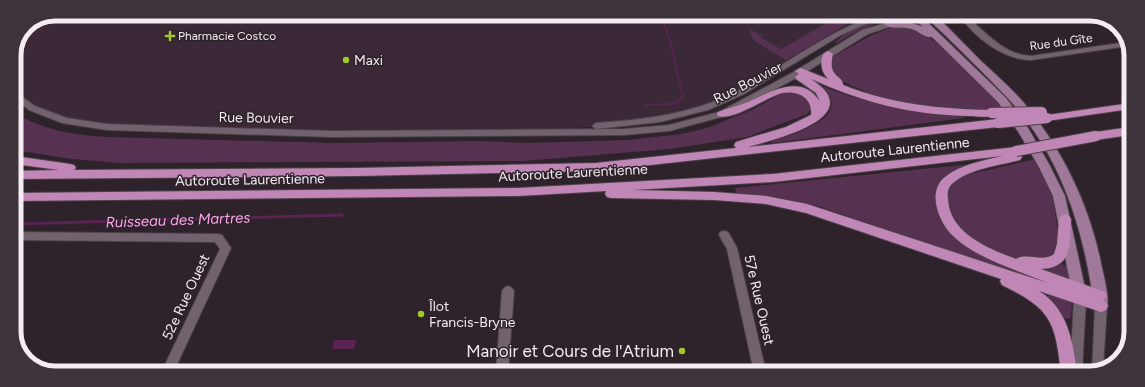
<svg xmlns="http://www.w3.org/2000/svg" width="1145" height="387" font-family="Figtree,sans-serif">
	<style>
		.built { fill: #3b2937 }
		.green { fill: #573151 }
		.water { fill: #5a2353 }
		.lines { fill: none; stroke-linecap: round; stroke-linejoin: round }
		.stream-far1 { stroke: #5a2353; stroke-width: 2 }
		.stream { stroke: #5a2353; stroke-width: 3 }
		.minor-casing { stroke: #4b4149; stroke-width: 2 }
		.major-casing { stroke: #4b4149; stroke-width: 2 }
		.highway-casing { stroke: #4b4149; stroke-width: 2 }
		.minor { fill: #71626d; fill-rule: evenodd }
		.major { fill: #a07899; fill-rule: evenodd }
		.highway { fill: #c087b6; fill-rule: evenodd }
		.highway-bridge-casing { stroke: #4b4149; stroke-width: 12; stroke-linecap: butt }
		.highway-bridge { stroke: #c087b6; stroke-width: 10 }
		.poi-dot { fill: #a2c929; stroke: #2e222b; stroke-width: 1.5 }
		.labels { text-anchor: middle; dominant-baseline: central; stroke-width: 3; stroke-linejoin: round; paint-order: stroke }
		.far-poi-label { font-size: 12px; fill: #f4ecf2; stroke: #2e222b; text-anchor: start }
		.far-street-label { font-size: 12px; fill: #f4ecf2; stroke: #2e222b }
		.poi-label { font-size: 14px; fill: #f4ecf2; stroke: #2e222b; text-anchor: start }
		.street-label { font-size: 14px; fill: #f4ecf2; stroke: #2e222b }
		.water-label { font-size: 15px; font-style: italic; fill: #fda7ed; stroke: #2e222b }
		.near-poi-label { font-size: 17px; fill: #f4ecf2; stroke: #2e222b; text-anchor: end }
		.rim { fill: none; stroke: #f4ecf2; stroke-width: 5 }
	</style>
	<rect width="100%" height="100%" fill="#2e222b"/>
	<path class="built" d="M 56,14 L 880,16 L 866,20 L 740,92 L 700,110 L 628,124 L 478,136 L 157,129 L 65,121 L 32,108 L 14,94 L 14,53 L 26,26 Z"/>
	<path class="green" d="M 839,16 L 871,16 L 847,24 L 786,60 L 753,40 L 748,25 L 749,25 L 751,30 L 762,35 L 760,37 L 781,49 Z
		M 892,16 L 904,16 C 880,20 858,30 837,43 L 835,42 L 852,28 Z
		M 895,26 C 900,27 905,26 910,28 C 936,34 986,89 1004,110 C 957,110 910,108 865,91 C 854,87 842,82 833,74 L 829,60 L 834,56 L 870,36 Z
		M 821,86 L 822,86 C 869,105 912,112 963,117 L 964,118 L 773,143 L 771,141 C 792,134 857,118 821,86 Z
		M 784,92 C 796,92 804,95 811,105 L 811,109 L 807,114 L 747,137 L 670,149 L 524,161 L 119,163 L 72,159 L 14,150 L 14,113 C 44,130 73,135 107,137 L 336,143 L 480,141 L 527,143 L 627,140 L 681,134 L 707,128 L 752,110 Z
		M 1036,159 L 1052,194 L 1056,218 L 1059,250 C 1056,253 1052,257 1047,259 C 1044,260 1039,260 1035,260 C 1007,260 971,245 954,221 C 950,215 948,209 948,201 C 945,184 952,181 966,175 Z
		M 962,165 L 965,169 L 946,176 L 943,219 L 1013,268 L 1013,272 L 818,206 L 779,198 L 736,193 L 735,188 Z
		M 1062,264 L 1068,267 L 1071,281 L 1044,272 L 1042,268 L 1054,267 Z
		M 1051,294 L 1068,299 L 1068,302 L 1072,303 L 1071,318 L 1067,319 L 1063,317 L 1048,298 L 1048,295 Z"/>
	<path class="water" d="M 334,340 L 356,340 L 354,349 L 332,349 Z"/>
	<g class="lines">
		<path class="stream-far1" d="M 646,105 L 672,104 L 683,98 L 671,44 L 661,15"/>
		<path class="stream" d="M 14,224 L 342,215"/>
		<g class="minor-casing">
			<path id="minor" d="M 874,16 L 884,16 L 841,35 L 744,94 L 708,110 L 660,122 L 596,129 L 592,126 L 596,123 C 637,120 677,116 715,101 C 771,78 816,36 874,16 Z
				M 910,16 L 922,16 L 868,34 L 798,77 L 725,116 L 669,131 L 624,135 L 332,137 L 107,130 L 62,123 L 29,110 L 14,98 L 14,91 L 35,106 L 67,118 L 107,124 L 332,131 L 624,129 L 669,125 L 719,112 L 792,73 L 862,30 Z
				M 960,16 L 968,16 L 971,20 C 989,36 1006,55 1031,56 L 1127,42 L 1128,46 L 1031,60 C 1004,60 975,38 960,16 Z
				M 724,231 L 728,232 L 737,248 L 766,372 L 754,372 L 727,249 L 719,235 L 720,232 Z
				M 14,232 L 218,234 L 222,235 L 231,248 L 174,371 L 162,371 L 220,249 L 215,242 L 14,240 Z
				M 508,286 L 512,288 L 514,291 L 508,372 L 496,372 L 502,291 L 504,288 Z
				M 1080,293 L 1084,295 L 1086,298 L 1082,373 L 1070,373 L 1074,298 L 1076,295 Z
				M 1101,301 L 1105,302 L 1107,306 L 1103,368 L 1092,372 L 1095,306 L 1097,302 Z"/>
		</g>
		<g class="major-casing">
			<path id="major" d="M 912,16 L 921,16 L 1006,98 L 1028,128 L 1049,164 L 1065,196 L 1087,297 L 1085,301 L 1080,303 L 1075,301 L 1073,297 L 1053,196 L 1039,167 L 1019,133 L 998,102 L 932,37 C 924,38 919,31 912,29 C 903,26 890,30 884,24 C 890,18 915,23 923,27 Z
				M 927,16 L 936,16 C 951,30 966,46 981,61 C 996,75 1011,88 1024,103 C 1062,149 1089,204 1101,263 C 1103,274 1111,300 1106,310 L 1101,312 L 1096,310 L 1094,306 C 1084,227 1059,149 1001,91 C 983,72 964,54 945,35 C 939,29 931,23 927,16 Z"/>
		</g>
		<g class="highway-casing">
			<path id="highway" d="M 828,51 L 833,54 C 827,79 843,74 843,85 C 891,104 939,109 991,110 L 996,113 C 992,119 977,116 970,116 C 911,115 865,103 811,79 C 870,117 775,139 748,147 L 998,119 L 1002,121 L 1003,123 L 1002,125 L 998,127 L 596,171 L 357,176 L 14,179 L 14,171 L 59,170 L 14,164 L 14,156 L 70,164 L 74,165 L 76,168 L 74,170 L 357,168 L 596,163 L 736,148 L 734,145 L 736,142 L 786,127 L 811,115 C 813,98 798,90 782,93 C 766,97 735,121 718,116 L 717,114 L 718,112 C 728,108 738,106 748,102 C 770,92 802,72 820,102 L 816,93 L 796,79 L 795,77 L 799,74 L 795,71 L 800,68 L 803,69 L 828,79 C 821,71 820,64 823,54 Z
				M 1131,103 L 1130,109 L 1047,121 L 1043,120 L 1042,118 L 1043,116 L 1047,115 Z
				M 1130,127 L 1130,135 L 1096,140 L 1092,139 L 1091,136 L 1092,133 L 1096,132 Z
				M 1016,147 L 1020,148 L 1022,151 L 1019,154 L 1022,157 L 1020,160 C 998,166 971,168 953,183 C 948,187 947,193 948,199 C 949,233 989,249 1016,259 C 1027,252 1043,263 1054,254 L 1057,244 L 1059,219 L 1061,216 L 1065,214 L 1069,216 L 1071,219 C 1070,243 1073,268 1041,269 L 1105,292 L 1107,296 L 1103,301 L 1106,302 L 1108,306 L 1106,310 L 1101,312 L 1039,291 C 1068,309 1073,342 1077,373 L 1061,373 C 1055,320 1051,309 1002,285 L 1000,281 L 1001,279 L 806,213 L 766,204 L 714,200 L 611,198 L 607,197 L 605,194 L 606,191 L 518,196 L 14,201 L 14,193 L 518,188 L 773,174 ZM 1002,156 C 983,161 961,164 945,177 C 927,191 938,220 951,234 C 958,241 966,247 975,252 C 998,265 1024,273 1048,283 L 807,204 L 766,196 L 714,192 L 632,190 L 773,182 Z"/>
		</g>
		<use href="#minor" class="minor"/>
		<use href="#major" class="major"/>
		<use href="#highway" class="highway"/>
		<g class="highway-bridge-casing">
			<path id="highway-bridge" d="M 991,113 L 1042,112
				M 998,123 L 1047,118
				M 1016,151 L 1096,136"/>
		</g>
		<use href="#highway-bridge" class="highway-bridge"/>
	</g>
	<g class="poi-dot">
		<path d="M168 30h4v4h4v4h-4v4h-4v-4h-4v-4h4z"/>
		<circle cx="346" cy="60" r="4"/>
		<circle cx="421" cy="314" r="4"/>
		<circle cx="682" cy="351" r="4"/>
	</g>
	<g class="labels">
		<g class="far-poi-label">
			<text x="178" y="36">Pharmacie Costco</text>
		</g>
		<g class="far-street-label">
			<text transform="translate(1061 42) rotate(-8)">Rue du Gîte</text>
		</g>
		<g class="poi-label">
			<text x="354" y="60">Maxi</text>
			<text x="429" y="306">Îlot<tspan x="429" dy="16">Francis-Bryne</tspan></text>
		</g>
		<g class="street-label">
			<text transform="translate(748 83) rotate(-27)">Rue Bouvier</text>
			<text transform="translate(256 118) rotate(1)">Rue Bouvier</text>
			<text transform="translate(895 150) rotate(-6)">Autoroute Laurentienne</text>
			<text transform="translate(573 173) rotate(-3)">Autoroute Laurentienne</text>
			<text transform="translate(250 180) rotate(-1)">Autoroute Laurentienne</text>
			<text transform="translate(186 297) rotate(-65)">52e Rue Ouest</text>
			<text transform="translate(759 300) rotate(77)">57e Rue Ouest</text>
		</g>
		<g class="water-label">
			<text transform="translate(178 220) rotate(-2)">Ruisseau des Martres</text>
		</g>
		<g class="near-poi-label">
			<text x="674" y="351">Manoir et Cours de l'Atrium</text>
		</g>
	</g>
	<path d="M0 0H1145V387H0ZM55 21H1090A34 34 0 0 1 1124 55V332A34 34 0 0 1 1090 366H55A34 34 0 0 1 21 332V55A34 34 0 0 1 55 21Z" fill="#3e323b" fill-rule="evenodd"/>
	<path class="rim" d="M55 21H1090A34 34 0 0 1 1124 55V332A34 34 0 0 1 1090 366H55A34 34 0 0 1 21 332V55A34 34 0 0 1 55 21Z"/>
</svg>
